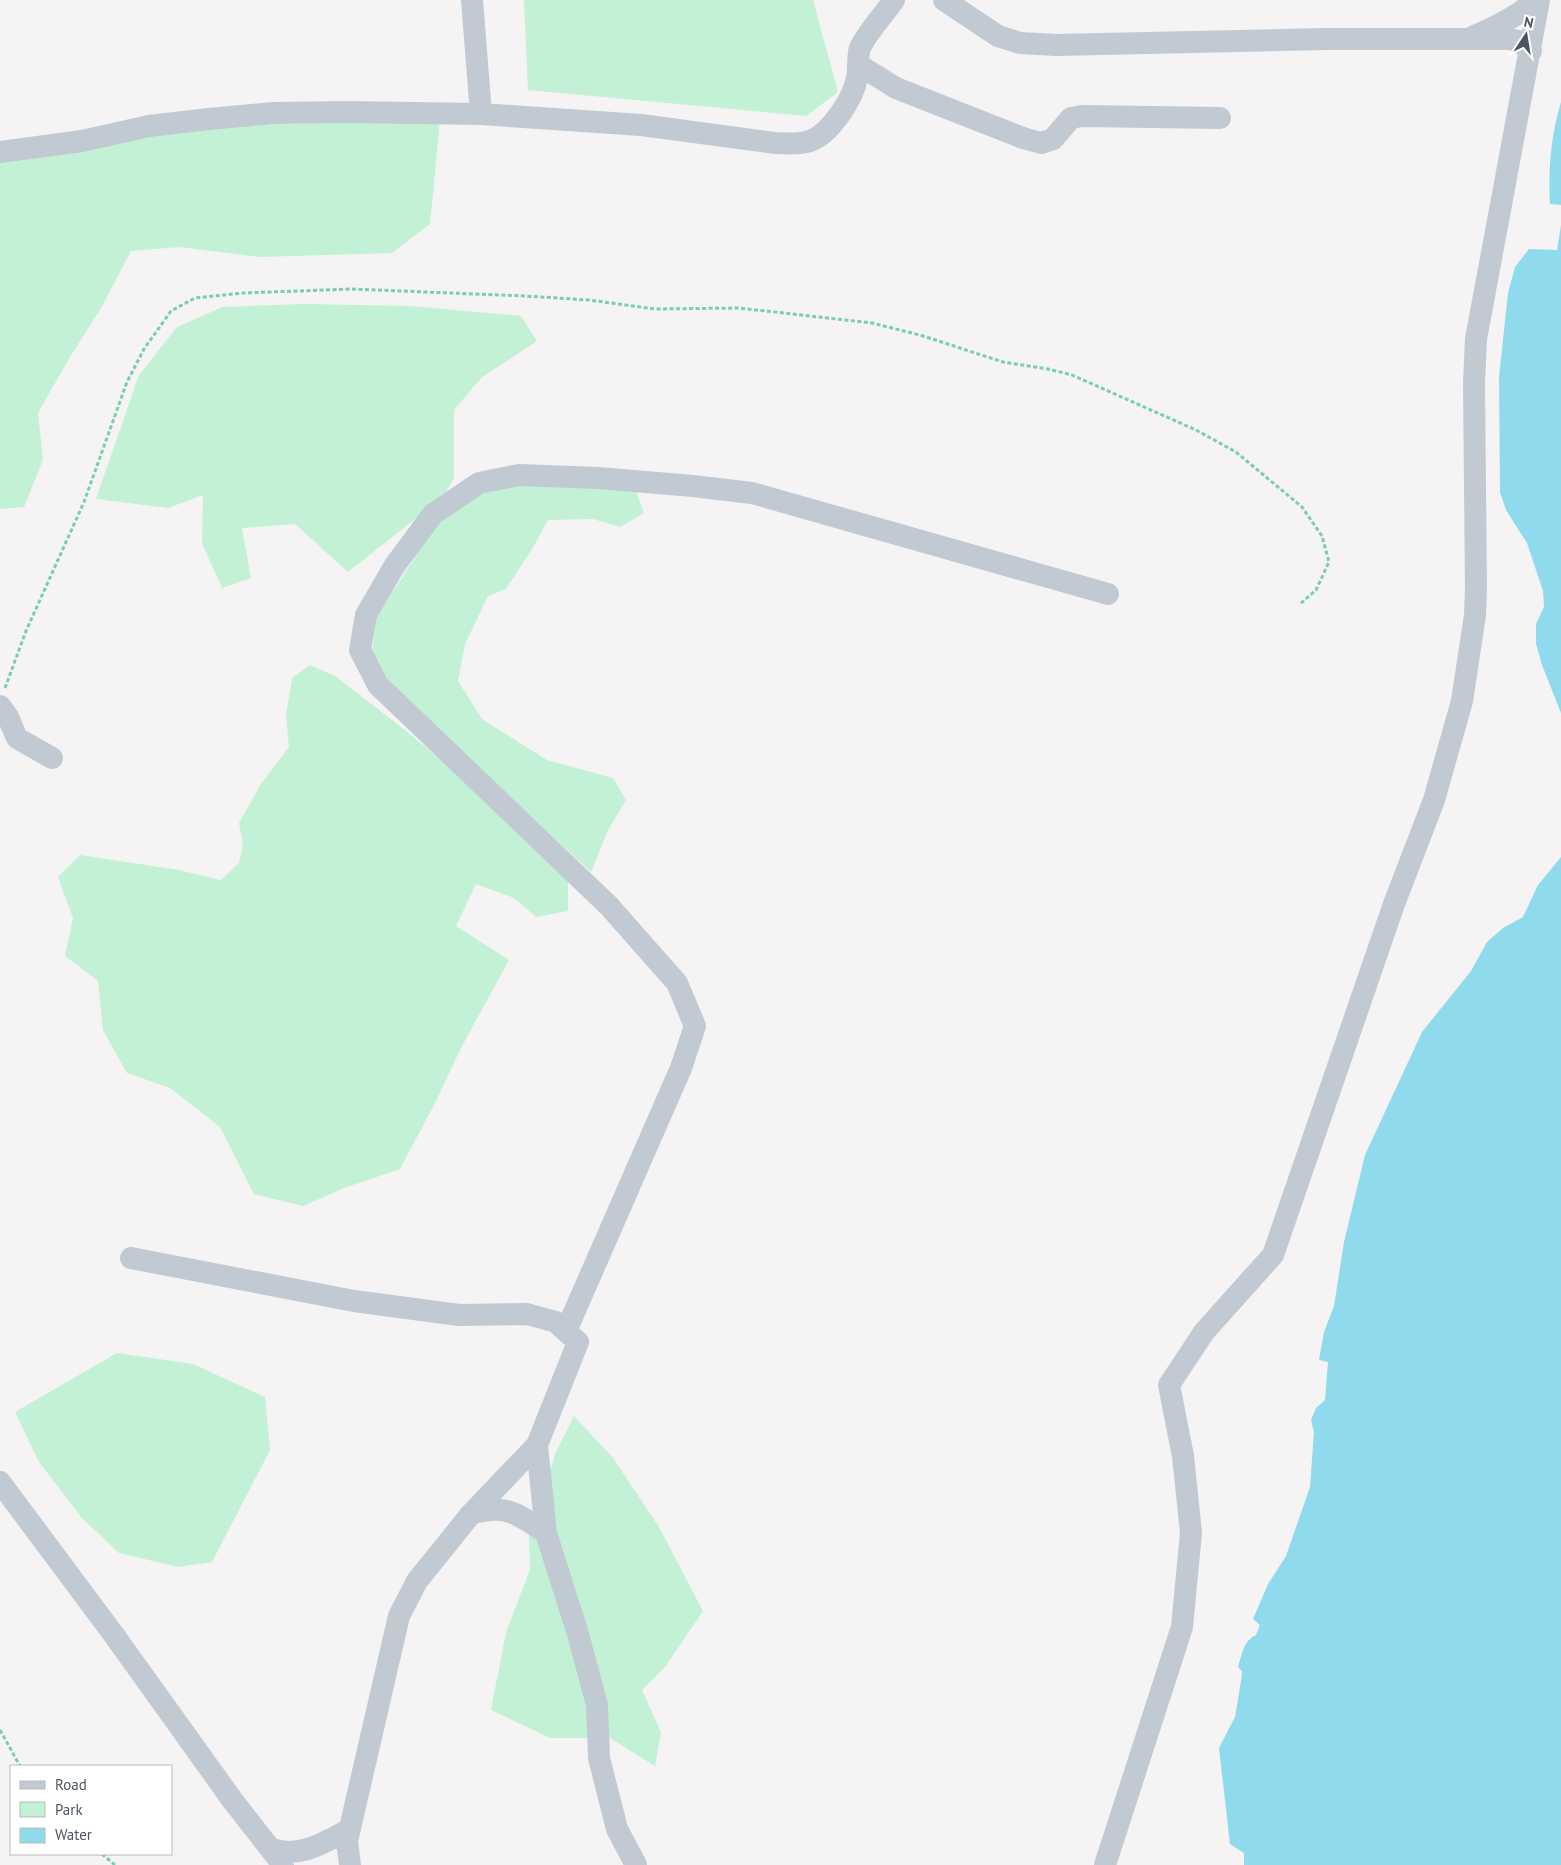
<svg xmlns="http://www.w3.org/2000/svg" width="1561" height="1865" font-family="'PT Sans',sans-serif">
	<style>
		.green { fill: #c3f1d5 }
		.water { fill: #90daee }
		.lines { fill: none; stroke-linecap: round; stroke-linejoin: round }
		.path { stroke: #7ad0a6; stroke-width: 3; stroke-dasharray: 4 2.5; stroke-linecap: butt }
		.minor { stroke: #c1cad2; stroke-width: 22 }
	</style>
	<rect width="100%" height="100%" fill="#f5f3f3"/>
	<path class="green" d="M 524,0 L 813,0 L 838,92 L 806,116 L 528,90 Z
		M 440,120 L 430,224 L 392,253 L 260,257 L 179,247 L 131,251 L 101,308 L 70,357 L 38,413 L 43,460 L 24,507 L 0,509 L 0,159 L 165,127 Z
		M 304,304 L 410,306 L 521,316 L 537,341 L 481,378 L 454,410 L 454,478 L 443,497 L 348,572 L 295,524 L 242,528 L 251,578 L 222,588 L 202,543 L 203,495 L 168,508 L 96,499 L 139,375 L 177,327 L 223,307 Z
		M 518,482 L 634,487 L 644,513 L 620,527 L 593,519 L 548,520 L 532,549 L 506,589 L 488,596 L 465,644 L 458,681 L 482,719 L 547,760 L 613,778 L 626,800 L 608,830 L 591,872 L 394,690 L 372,653 L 376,619 L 418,552 L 440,520 L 472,496 Z
		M 310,665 L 335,676 L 405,730 L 457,773 L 568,877 L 568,911 L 536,917 L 514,898 L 476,884 L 456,926 L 509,960 L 461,1048 L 435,1103 L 400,1169 L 344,1188 L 303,1206 L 254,1194 L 220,1127 L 170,1088 L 127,1073 L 103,1030 L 98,981 L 65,956 L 73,918 L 58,877 L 80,855 L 179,870 L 221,880 L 239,863 L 243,845 L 239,823 L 261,784 L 289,747 L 286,715 L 292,678 Z
		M 117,1353 L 193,1364 L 265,1397 L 270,1450 L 212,1562 L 178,1567 L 119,1553 L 82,1518 L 39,1462 L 15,1412 Z
		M 574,1416 L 613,1458 L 659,1527 L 703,1611 L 665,1667 L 642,1690 L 661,1732 L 655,1766 L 610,1738 L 550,1738 L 491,1710 L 506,1632 L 530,1570 L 529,1537 L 556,1452 Z"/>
	<path class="water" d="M 1561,102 L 1561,205 L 1550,204 C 1548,171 1551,134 1561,102 Z
		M 1561,225 L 1561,713 L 1542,665 L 1536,644 L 1536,624 L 1544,607 L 1543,591 L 1527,543 L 1506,510 L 1500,492 L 1499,377 L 1508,293 L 1515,267 L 1529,249 L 1557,250 Z
		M 1561,857 L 1561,1865 L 1244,1865 L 1244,1853 L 1230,1844 L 1219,1748 L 1235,1717 L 1242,1675 L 1242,1671 L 1238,1667 C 1242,1655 1243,1641 1256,1635 L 1260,1625 L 1253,1619 L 1268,1584 L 1286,1556 L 1310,1487 L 1314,1432 L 1311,1420 L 1316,1408 L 1325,1400 L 1328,1362 L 1319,1360 L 1324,1332 L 1334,1306 L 1344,1242 L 1365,1155 L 1422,1032 L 1471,971 L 1487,942 L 1503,928 L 1523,917 L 1538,885 Z"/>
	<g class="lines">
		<path class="path" d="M 5,688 L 26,631 L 84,502 L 127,382 L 144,349 L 171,311 L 195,298 L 243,293 L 352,289 L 525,296 L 589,300 L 655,309 L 739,308 L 872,323 L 920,335 L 1003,362 L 1048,369 L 1072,375 L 1196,430 L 1236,452 L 1302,507 L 1322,536 L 1329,562 L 1316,590 L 1300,604
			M 0,1730 L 20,1766
			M 102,1854 L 115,1865"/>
		<path class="minor" d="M 472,0 L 481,114
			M 944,0 L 998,36 L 1020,43 L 1056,45 L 1325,39 L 1509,39 L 1518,41 L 1531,51
			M 1474,36 C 1490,30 1524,13 1534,0
			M 859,65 L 896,88 L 1023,138 L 1041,143 L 1053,139 L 1071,118 L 1082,116 L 1220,118
			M 0,152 L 82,141 L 149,126 L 209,119 L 273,113 L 347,112 L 481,114 L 641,125 L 775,143 C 787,143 798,145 810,141 C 830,134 853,99 857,78 C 859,69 857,56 860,48 C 866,34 885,13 894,0
			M 0,706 L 8,717 L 17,738 L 52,758
			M 131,1258 L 354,1301 L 459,1315 L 527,1314 L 556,1322 L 578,1342 L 537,1445 L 471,1514 L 417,1581 L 399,1616 L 347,1841 L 350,1865
			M 566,1331 L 681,1068 L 695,1026 L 677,983 L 609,906 L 378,685 L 360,650 L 366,615 L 395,565 L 433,514 L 479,483 L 519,475 L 598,478 L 693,486 L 752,493 L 1108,594
			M 537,1445 L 546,1533 L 578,1634 L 597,1705 L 599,1758 L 617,1829 L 636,1865
			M 0,1482 L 114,1635 L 233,1801 L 283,1865
			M 471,1514 C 505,1503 518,1514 546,1533
			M 270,1848 C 298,1860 325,1842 350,1829
			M 1105,1865 L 1182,1627 L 1191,1533 L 1183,1456 L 1169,1385 L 1204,1332 L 1273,1255 L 1394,904 L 1434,800 L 1462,701 L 1475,615 L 1476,590 L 1474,383 L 1476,339 L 1539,0"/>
	</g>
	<rect x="10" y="1765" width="162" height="90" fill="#ffffff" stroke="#b7bbc0"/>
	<rect x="20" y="1781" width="25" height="8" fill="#c1cad2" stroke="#b7bbc0"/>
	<text x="55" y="1790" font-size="15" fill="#4a5661">Road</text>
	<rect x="20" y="1802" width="25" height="15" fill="#c3f1d5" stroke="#b7bbc0"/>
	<text x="55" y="1815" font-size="15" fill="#4a5661">Park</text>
	<rect x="20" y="1828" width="25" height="15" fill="#90daee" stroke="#b7bbc0"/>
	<text x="55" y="1840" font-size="15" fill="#4a5661">Water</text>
	<g transform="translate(1526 35) rotate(12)" stroke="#ffffff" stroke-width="4" paint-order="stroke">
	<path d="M0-4L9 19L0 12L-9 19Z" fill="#4a5661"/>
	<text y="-8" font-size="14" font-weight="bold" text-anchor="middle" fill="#4a5661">N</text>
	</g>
</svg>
